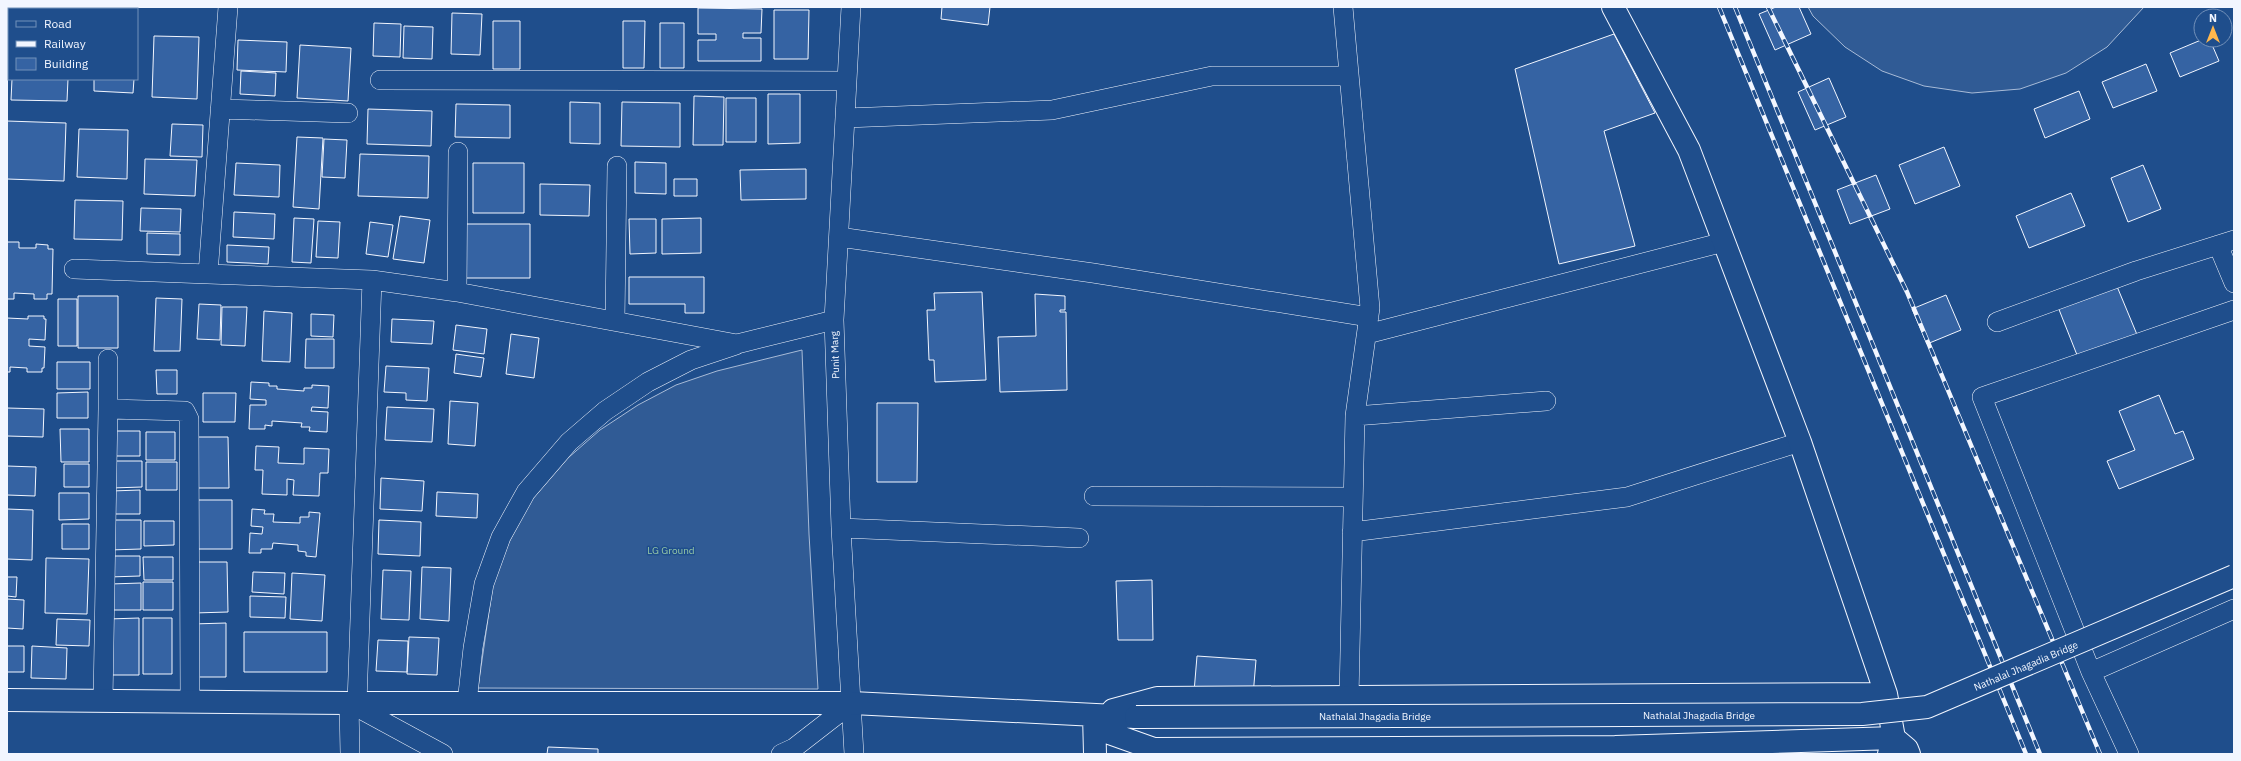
<svg xmlns="http://www.w3.org/2000/svg" width="2241" height="761" font-family="'IBM Plex Sans',sans-serif">
	<style>
		.built { fill: #305b95; stroke: #a8bbd7 }
		.building { fill: #3563a3; stroke: #f2f6ff }
		.lines { fill: none; stroke-linecap: round; stroke-linejoin: round }
		.minor-casing { stroke: #f2f6ff; stroke-width: 20 }
		.tertiary-casing { stroke: #f2f6ff; stroke-width: 24 }
		.minor { stroke: #1f4e8c; stroke-width: 19 }
		.tertiary { stroke: #1f4e8c; stroke-width: 22 }
		.rail-casing { stroke: #f2f6ff; stroke-width: 4.5 }
		.rail { stroke: #1f4e8c; stroke-width: 3; stroke-dasharray: 9; stroke-linecap: butt }
		.tertiary-bridge-casing { stroke: #f2f6ff; stroke-width: 24; stroke-linecap: butt }
		.tertiary-bridge { stroke: #1f4e8c; stroke-width: 22 }
		.labels { text-anchor: middle; dominant-baseline: central; stroke-width: 3; stroke-linejoin: round; paint-order: stroke }
		.street-label { font-size: 10px; fill: #f2f6ff; stroke: #1f4e8c }
		.park-label { font-size: 10px; fill: #97c8a6; stroke: #1f4e8c }
	</style>
	<rect width="100%" height="100%" fill="#1f4e8c"/>
	<path class="built" d="M 1808,7 L 2144,7 L 2107,47 L 2066,73 L 2020,89 L 1972,93 L 1924,86 L 1882,71 L 1845,47 L 1813,16 Z
		M 802,350 L 809,534 L 818,689 L 478,688 L 493,584 L 509,542 L 530,502 L 568,458 L 600,430 L 638,405 L 676,385 L 717,371 Z"/>
	<path class="building" d="M 20,7 L 80,7 L 79,9 L 20,9 Z
		M 942,7 L 990,7 L 988,25 L 941,19 Z
		M 1776,7 L 1799,7 L 1811,34 L 1775,50 L 1759,14 Z
		M 698,8 L 762,9 L 761,33 L 743,33 L 743,38 L 761,38 L 761,61 L 698,61 L 698,40 L 716,40 L 716,34 L 698,34 Z
		M 774,10 L 809,10 L 808,59 L 774,59 Z
		M 452,13 L 482,14 L 480,55 L 451,54 Z
		M 493,21 L 520,21 L 520,69 L 493,69 Z
		M 623,21 L 645,21 L 644,68 L 623,68 Z
		M 374,23 L 401,24 L 400,57 L 373,56 Z
		M 660,23 L 684,23 L 684,68 L 660,68 Z
		M 404,26 L 433,27 L 432,59 L 403,58 Z
		M 1614,34 L 1655,113 L 1604,131 L 1635,246 L 1559,264 L 1515,69 Z
		M 154,36 L 199,37 L 197,99 L 152,97 Z
		M 238,40 L 287,42 L 286,72 L 237,70 Z
		M 2201,40 L 2210,40 L 2219,61 L 2180,77 L 2170,53 Z
		M 300,45 L 351,48 L 348,101 L 297,98 Z
		M 2146,64 L 2157,91 L 2113,108 L 2102,82 Z
		M 241,71 L 276,73 L 275,96 L 240,94 Z
		M 1829,78 L 1846,117 L 1815,130 L 1798,92 Z
		M 12,79 L 68,79 L 67,101 L 11,100 Z
		M 94,79 L 134,79 L 133,93 L 94,91 Z
		M 2079,91 L 2090,119 L 2045,138 L 2034,109 Z
		M 768,94 L 800,94 L 800,143 L 768,144 Z
		M 694,96 L 724,97 L 723,145 L 693,145 Z
		M 726,98 L 756,98 L 756,142 L 726,142 Z
		M 570,102 L 600,103 L 600,144 L 570,143 Z
		M 622,102 L 680,103 L 680,147 L 621,146 Z
		M 456,104 L 510,105 L 510,138 L 455,137 Z
		M 368,109 L 432,111 L 431,146 L 367,144 Z
		M 7,121 L 66,123 L 64,181 L 7,179 Z
		M 172,124 L 203,125 L 202,157 L 170,156 Z
		M 79,129 L 128,130 L 127,179 L 77,177 Z
		M 297,137 L 323,138 L 319,209 L 293,207 Z
		M 324,139 L 347,140 L 345,178 L 322,177 Z
		M 1944,147 L 1960,186 L 1915,204 L 1899,165 Z
		M 360,154 L 429,156 L 428,198 L 358,196 Z
		M 145,159 L 197,160 L 195,196 L 144,194 Z
		M 635,162 L 666,163 L 666,194 L 635,193 Z
		M 236,163 L 280,165 L 279,197 L 234,195 Z
		M 473,163 L 524,163 L 524,213 L 473,213 Z
		M 2143,165 L 2161,209 L 2128,222 L 2111,178 Z
		M 806,169 L 806,199 L 741,200 L 740,170 Z
		M 1876,175 L 1890,209 L 1850,224 L 1837,190 Z
		M 674,179 L 697,179 L 697,196 L 674,196 Z
		M 540,184 L 590,185 L 589,216 L 540,215 Z
		M 2071,193 L 2085,226 L 2029,248 L 2016,216 Z
		M 75,200 L 123,201 L 122,240 L 74,239 Z
		M 141,208 L 181,209 L 180,232 L 140,231 Z
		M 234,212 L 275,214 L 274,239 L 233,237 Z
		M 400,216 L 430,220 L 424,263 L 393,259 Z
		M 294,218 L 314,219 L 311,263 L 292,262 Z
		M 701,218 L 701,253 L 662,254 L 662,219 Z
		M 629,219 L 656,219 L 656,253 L 630,254 Z
		M 318,221 L 340,222 L 338,258 L 316,257 Z
		M 370,222 L 393,225 L 388,257 L 366,254 Z
		M 464,224 L 530,224 L 530,278 L 464,278 Z
		M 147,233 L 180,234 L 180,255 L 147,254 Z
		M 7,242 L 19,242 L 19,248 L 36,248 L 36,244 L 48,245 L 48,249 L 53,249 L 52,294 L 47,294 L 47,299 L 34,299 L 34,294 L 14,293 L 14,299 L 7,299 Z
		M 227,245 L 269,247 L 268,264 L 227,262 Z
		M 629,277 L 704,277 L 704,313 L 685,313 L 685,304 L 629,304 Z
		M 2116,284 L 2138,337 L 2079,360 L 2058,307 Z
		M 982,292 L 986,380 L 935,382 L 934,360 L 929,360 L 927,310 L 935,310 L 934,293 Z
		M 1035,294 L 1065,296 L 1065,310 L 1060,310 L 1060,312 L 1066,312 L 1067,390 L 1000,392 L 998,337 L 1036,336 Z
		M 1946,295 L 1961,330 L 1927,344 L 1912,309 Z
		M 78,296 L 118,296 L 118,348 L 78,348 Z
		M 156,298 L 182,299 L 180,351 L 154,351 Z
		M 58,299 L 77,299 L 77,346 L 58,346 Z
		M 199,304 L 221,305 L 220,340 L 197,339 Z
		M 222,307 L 247,307 L 245,346 L 221,345 Z
		M 264,311 L 292,313 L 290,362 L 262,361 Z
		M 311,314 L 334,315 L 333,337 L 311,336 Z
		M 28,316 L 44,316 L 44,319 L 46,319 L 45,340 L 29,339 L 29,346 L 45,347 L 44,368 L 42,368 L 42,372 L 27,372 L 27,368 L 10,367 L 10,372 L 7,372 L 7,318 L 28,319 Z
		M 392,319 L 434,321 L 432,344 L 391,342 Z
		M 456,325 L 487,329 L 484,354 L 453,350 Z
		M 511,334 L 539,338 L 534,378 L 506,374 Z
		M 306,339 L 334,339 L 334,368 L 305,368 Z
		M 456,354 L 484,358 L 481,377 L 454,373 Z
		M 57,362 L 90,362 L 90,389 L 57,389 Z
		M 386,366 L 429,368 L 427,401 L 406,400 L 406,393 L 384,392 Z
		M 156,370 L 177,370 L 177,394 L 157,394 Z
		M 251,382 L 269,383 L 269,386 L 277,386 L 277,389 L 304,391 L 304,388 L 312,388 L 312,385 L 329,386 L 328,408 L 312,407 L 311,411 L 328,412 L 327,432 L 309,431 L 310,427 L 301,427 L 302,423 L 272,421 L 272,426 L 265,425 L 265,429 L 249,429 L 250,405 L 266,405 L 266,400 L 250,399 Z
		M 88,392 L 88,418 L 57,418 L 57,393 Z
		M 203,393 L 236,393 L 235,422 L 203,422 Z
		M 2159,395 L 2175,434 L 2183,431 L 2194,459 L 2119,489 L 2107,461 L 2135,450 L 2119,411 Z
		M 450,401 L 478,403 L 475,446 L 448,444 Z
		M 877,403 L 918,403 L 917,482 L 877,482 Z
		M 387,407 L 434,409 L 432,442 L 385,440 Z
		M 7,408 L 44,409 L 43,437 L 7,436 Z
		M 60,429 L 89,429 L 89,462 L 61,462 Z
		M 113,431 L 140,431 L 140,456 L 113,456 Z
		M 146,432 L 175,432 L 175,460 L 146,460 Z
		M 193,437 L 228,437 L 229,488 L 193,488 Z
		M 256,446 L 279,447 L 278,463 L 304,464 L 304,448 L 329,449 L 328,473 L 320,473 L 319,496 L 293,495 L 294,480 L 287,479 L 287,495 L 262,494 L 263,470 L 255,470 Z
		M 112,461 L 142,461 L 142,487 L 112,488 Z
		M 146,462 L 177,462 L 177,490 L 146,490 Z
		M 64,464 L 89,464 L 89,487 L 64,487 Z
		M 7,466 L 36,467 L 35,496 L 7,495 Z
		M 381,478 L 424,481 L 422,511 L 380,509 Z
		M 140,490 L 140,514 L 112,514 L 111,491 Z
		M 437,492 L 478,494 L 477,518 L 436,516 Z
		M 59,493 L 89,493 L 89,519 L 59,520 Z
		M 193,500 L 232,500 L 232,549 L 193,549 Z
		M 7,509 L 33,510 L 32,560 L 7,559 Z
		M 252,509 L 265,510 L 264,514 L 274,514 L 273,522 L 300,523 L 300,517 L 309,517 L 309,512 L 320,513 L 316,557 L 306,556 L 306,552 L 298,551 L 298,545 L 273,543 L 272,549 L 261,549 L 261,553 L 249,553 L 250,533 L 262,534 L 263,527 L 251,526 Z
		M 109,520 L 141,520 L 141,549 L 109,550 Z
		M 379,520 L 421,522 L 420,556 L 378,554 Z
		M 144,521 L 174,521 L 174,545 L 144,546 Z
		M 62,524 L 89,524 L 89,549 L 62,549 Z
		M 109,556 L 140,556 L 140,576 L 109,577 Z
		M 143,557 L 173,557 L 173,580 L 144,580 Z
		M 46,558 L 89,559 L 87,614 L 45,613 Z
		M 194,562 L 227,562 L 228,612 L 194,613 Z
		M 422,567 L 451,568 L 449,621 L 420,619 Z
		M 383,570 L 411,571 L 409,620 L 381,619 Z
		M 253,572 L 285,573 L 284,594 L 252,592 Z
		M 292,573 L 325,575 L 322,621 L 290,619 Z
		M 7,577 L 17,577 L 16,597 L 7,596 Z
		M 1152,580 L 1153,640 L 1118,640 L 1116,581 Z
		M 143,582 L 173,582 L 173,610 L 143,610 Z
		M 141,583 L 141,610 L 110,610 L 110,584 Z
		M 250,596 L 286,597 L 285,618 L 250,617 Z
		M 7,599 L 24,600 L 23,629 L 7,628 Z
		M 139,618 L 139,675 L 109,675 L 108,619 Z
		M 143,618 L 172,618 L 172,674 L 143,674 Z
		M 57,619 L 90,620 L 89,646 L 56,645 Z
		M 226,623 L 226,677 L 193,677 L 192,624 Z
		M 244,632 L 327,632 L 327,672 L 244,672 Z
		M 409,637 L 439,638 L 437,675 L 407,674 Z
		M 378,640 L 408,641 L 407,672 L 376,671 Z
		M 7,646 L 24,646 L 24,672 L 7,672 Z
		M 32,646 L 67,648 L 66,679 L 31,678 Z
		M 1197,656 L 1256,660 L 1253,696 L 1194,692 Z
		M 548,747 L 598,749 L 598,754 L 547,754 Z"/>
	<g class="lines">
		<g class="minor-casing">
			<path id="minor" d="M 228,7 L 208,274 L 372,280
				M 851,7 L 834,320 L 841,528 L 854,754
				M 1343,7 L 1370,308 L 1355,416 L 1349,698
				M 380,80 L 847,81
				M 220,109 L 348,113
				M 846,118 L 1052,110 L 1212,76 L 1349,76
				M 839,237 L 1093,273 L 1369,317
				M 2218,245 L 2234,283
				M 74,269 L 208,274
				M 457,292 L 458,152
				M 615,321 L 617,166
				M 1997,322 L 2136,271 L 2234,240
				M 1367,334 L 1724,242
				M 108,359 L 108,409 L 185,411 L 189,419 L 190,702
				M 1355,416 L 1546,401
				M 1094,496 L 1353,497
				M 841,528 L 1079,538
				M 1352,532 L 1627,497 L 1800,442
				M 2091,672 L 1982,397 L 2234,310
				M 103,701 L 108,409
				M 357,703 L 372,280 L 457,292 L 737,344 L 834,320
				M 467,703 L 473,648 L 484,584 L 501,537 L 526,492 L 569,442 L 605,411 L 648,382 L 691,360 L 736,345
				M 350,754 L 349,703 L 443,754
				M 781,754 L 794,748 L 852,703
				M 2129,754 L 2091,672 L 2234,609"/>
		</g>
		<g class="tertiary-casing">
			<path id="tertiary" d="M 1613,7 L 1689,150 L 1800,442 L 1886,694 L 1894,738 L 1889,754
				M 7,700 L 349,703 L 852,703 L 1136,717
				M 1113,710 L 1157,698 L 1886,694
				M 1094,715 L 1095,754
				M 1095,728 L 1154,749 L 1615,747 L 1894,738 L 1907,749 L 1909,754"/>
		</g>
		<use href="#minor" class="minor"/>
		<use href="#tertiary" class="tertiary"/>
		<g class="rail-casing">
			<path id="rail" d="M 1719,7 L 2026,754
				M 1735,7 L 2040,754
				M 1768,7 L 1907,292 L 2100,754"/>
		</g>
		<use href="#rail" class="rail"/>
		<g class="tertiary-bridge-casing">
			<path id="tertiary-bridge" d="M 1136,717 L 1862,714 L 1927,707 L 2234,576"/>
		</g>
		<use href="#tertiary-bridge" class="tertiary-bridge"/>
	</g>
	<g class="labels">
		<g class="street-label">
			<text transform="translate(835 355) rotate(-92)">Punit Marg</text>
			<text transform="translate(2026 666) rotate(-23)">Nathalal Jhagadia Bridge</text>
			<text x="1699" y="715">Nathalal Jhagadia Bridge</text>
			<text x="1375" y="716">Nathalal Jhagadia Bridge</text>
		</g>
		<g class="park-label">
			<text x="671" y="550">LG Ground</text>
		</g>
	</g>
	<rect width="2241" height="761" fill="none" stroke="#f2f6ff" stroke-width="16"/>
	<rect x="8" y="8" width="130" height="72" fill="#1f4e8c" stroke="#7391ba"/>
	<rect x="16" y="21" width="20" height="6" fill="#1f4e8c" stroke="#7391ba"/>
	<text x="44" y="28" font-size="12" fill="#f2f6ff">Road</text>
	<rect x="16" y="41" width="20" height="6" fill="#f2f6ff" stroke="#7391ba"/>
	<text x="44" y="48" font-size="12" fill="#f2f6ff">Railway</text>
	<rect x="16" y="58" width="20" height="12" fill="#3563a3" stroke="#7391ba"/>
	<text x="44" y="68" font-size="12" fill="#f2f6ff">Building</text>
	<g transform="translate(2213 28)"><circle r="19" fill="#1f4e8c" stroke="#7391ba"/>
	<path d="M0-3L7 15L0 10L-7 15Z" fill="#ffb74d"/>
	<text y="-6" font-size="11" font-weight="bold" text-anchor="middle" fill="#f2f6ff">N</text>
	</g>
</svg>
